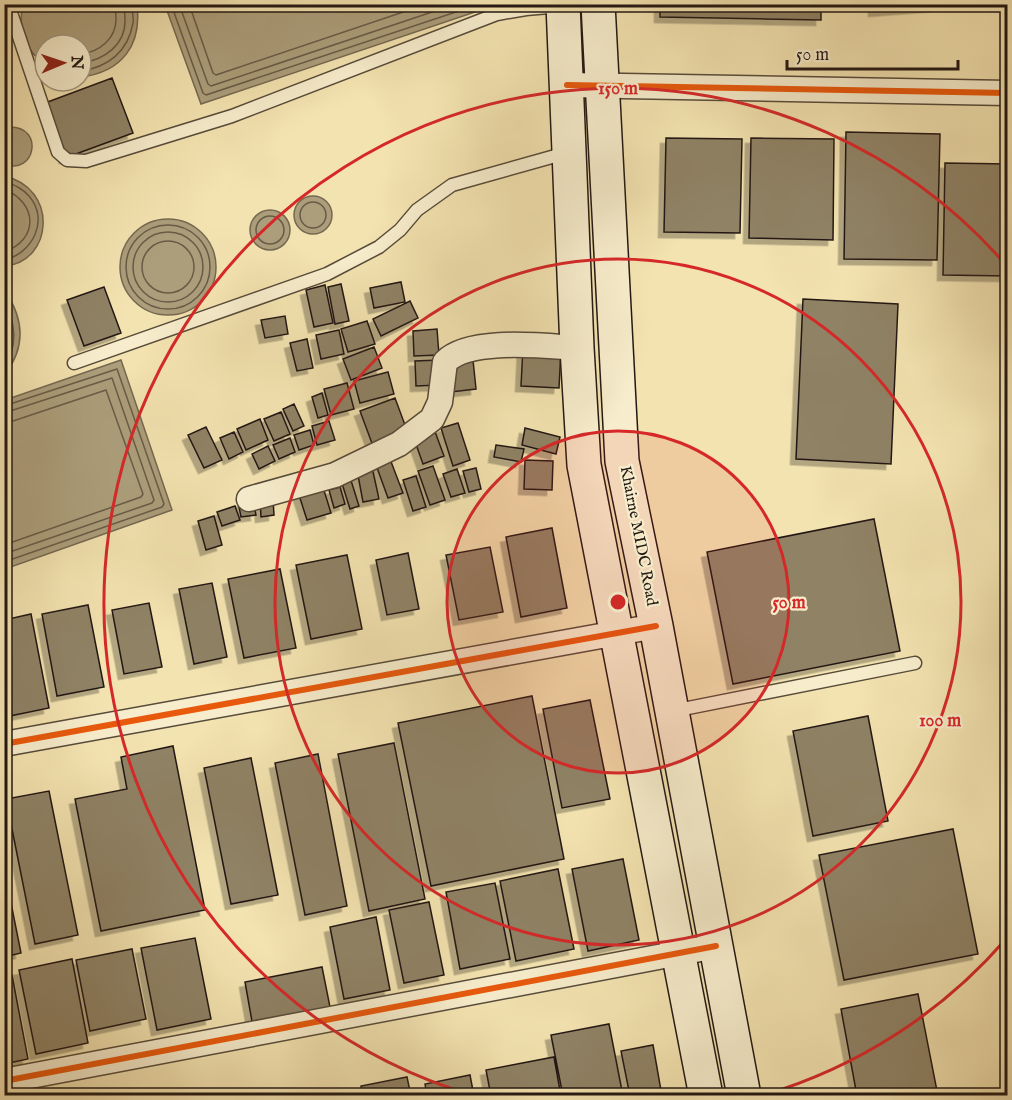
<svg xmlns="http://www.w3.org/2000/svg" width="1012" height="1100" font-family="'IM FELL English',serif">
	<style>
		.water { fill: #ac9e7b; stroke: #756851; stroke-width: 1.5 }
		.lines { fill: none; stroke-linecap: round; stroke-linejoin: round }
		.shore { stroke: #685b47; stroke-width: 1.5 }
		.building { fill: #8f8265; stroke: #231813; stroke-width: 1.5; filter: url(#shadow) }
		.service-casing { stroke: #574b3a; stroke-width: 15 }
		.minor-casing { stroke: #574b3a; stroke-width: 27 }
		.secondary-casing { stroke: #231813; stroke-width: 36 }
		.service { stroke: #f7edcc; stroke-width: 12 }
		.minor { stroke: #f7edcc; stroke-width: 24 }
		.secondary { stroke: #f7edcc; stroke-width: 33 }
		.cycleway-casing { stroke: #f7edcc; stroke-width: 10 }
		.cycleway { stroke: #e8590c; stroke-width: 6 }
		.ring { fill: none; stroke: #d62828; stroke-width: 3 }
		.labels { text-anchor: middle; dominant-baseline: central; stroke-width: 4.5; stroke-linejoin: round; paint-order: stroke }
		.street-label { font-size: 16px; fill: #231813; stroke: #f7edcc }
		.centre { fill: #d62828; stroke: #f7edcc; stroke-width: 3 }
		.ring-label { font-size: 18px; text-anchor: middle; font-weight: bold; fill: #d62828; stroke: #f7edcc; stroke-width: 4.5; stroke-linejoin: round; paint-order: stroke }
	</style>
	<defs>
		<filter id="shadow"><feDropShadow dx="-5.5" dy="5.5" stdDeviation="0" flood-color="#0004"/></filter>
	</defs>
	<rect width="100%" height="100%" fill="#f3e3b0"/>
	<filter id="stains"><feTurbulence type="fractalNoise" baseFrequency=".00333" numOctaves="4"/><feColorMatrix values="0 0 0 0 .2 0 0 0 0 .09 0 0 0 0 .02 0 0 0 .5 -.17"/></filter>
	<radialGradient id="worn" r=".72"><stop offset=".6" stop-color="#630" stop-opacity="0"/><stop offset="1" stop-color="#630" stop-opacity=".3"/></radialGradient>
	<path class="water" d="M 23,5 L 137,5 C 142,45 122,72 81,77 L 81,45 L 45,45 L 45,65 C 26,51 17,28 23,5 Z
		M 493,5 L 493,6 L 201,104 L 165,5 Z
		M 9,127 C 45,126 35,176 5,164 L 5,129 Z
		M 4,176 C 59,188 53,262 5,266 Z
		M294 215a19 19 0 1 1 38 0a19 19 0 1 1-38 0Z
		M250 230a20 20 0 1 1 40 0a20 20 0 1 1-40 0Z
		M120 267a48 48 0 1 1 96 0a48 48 0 1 1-96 0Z
		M 5,291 C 24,319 26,347 5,374 Z
		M 121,360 L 172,510 L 5,569 L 5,400 Z"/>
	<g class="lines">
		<path class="shore" d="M 171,4 L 203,93 L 206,95 L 480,4
			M 179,4 L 208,84 L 211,86 L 456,4
			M 189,4 L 213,73 L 216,75 L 427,4
			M 81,54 C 99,52 116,39 116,19 C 116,14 115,9 115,4
			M 81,63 C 104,60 126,45 125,19 C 125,14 124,9 124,4
			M 81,71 C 108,67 128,52 133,23 C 134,17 132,11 131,4
			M 4,181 C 14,185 22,188 29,196 C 50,220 32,254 4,260
			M 4,189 C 38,203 39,240 4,252
			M300 215a13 13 0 1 1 26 0a13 13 0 1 1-26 0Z
			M256 230a14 14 0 1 1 28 0a14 14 0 1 1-28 0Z
			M126 267a42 42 0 1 1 84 0a42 42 0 1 1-84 0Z
			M133 267a35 35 0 1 1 70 0a35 35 0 1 1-70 0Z
			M142 267a26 26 0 1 1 52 0a26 26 0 1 1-52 0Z
			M 4,303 C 15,321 19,346 4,365
			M 4,406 L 117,369 L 164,504 L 162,507 L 4,562
			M 4,413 L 112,378 L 154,500 L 152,503 L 4,554
			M 4,422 L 13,421 L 106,390 L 143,494 L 141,497 L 4,545"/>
	</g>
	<path class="building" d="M 660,4 L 821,4 L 821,20 L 660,17 Z
		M 874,4 L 938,4 L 938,6 L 874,11 Z
		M 112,78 L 133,133 L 65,158 L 45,103 Z
		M 846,132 L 940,134 L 937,260 L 844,259 Z
		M 666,138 L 742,139 L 740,233 L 664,232 Z
		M 751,138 L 834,139 L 833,240 L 749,238 Z
		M 945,163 L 1008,164 L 1008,276 L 943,275 Z
		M 401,282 L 405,302 L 374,308 L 370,288 Z
		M 341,284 L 349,321 L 335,324 L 328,287 Z
		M 325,285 L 333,323 L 314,327 L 306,290 Z
		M 104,287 L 121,333 L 84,346 L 67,300 Z
		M 803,299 L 898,304 L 891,464 L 796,459 Z
		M 410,301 L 418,318 L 381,336 L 373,319 Z
		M 285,316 L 288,334 L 265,338 L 261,320 Z
		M 367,321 L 375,344 L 348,352 L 341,329 Z
		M 437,329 L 439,355 L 414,356 L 413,331 Z
		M 339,330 L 344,354 L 321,359 L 316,335 Z
		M 307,339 L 313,368 L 297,371 L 290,343 Z
		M 374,347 L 382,368 L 351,380 L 343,359 Z
		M 523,347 L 561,349 L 559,388 L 521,386 Z
		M 439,360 L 440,385 L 416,386 L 415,361 Z
		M 473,360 L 476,389 L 451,392 L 447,364 Z
		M 388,372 L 394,394 L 360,403 L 354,381 Z
		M 347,383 L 354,409 L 331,415 L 324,389 Z
		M 322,393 L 328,415 L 318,418 L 312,397 Z
		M 395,398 L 408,433 L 373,446 L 360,411 Z
		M 294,404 L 304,426 L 293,431 L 283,409 Z
		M 281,412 L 290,434 L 274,441 L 264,419 Z
		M 260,419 L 268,440 L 246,450 L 237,429 Z
		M 329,421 L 335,440 L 317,445 L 312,426 Z
		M 458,423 L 470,460 L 453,466 L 441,428 Z
		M 206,427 L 222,460 L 204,468 L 188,435 Z
		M 525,428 L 560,437 L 556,454 L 522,445 Z
		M 434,429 L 444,456 L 423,464 L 413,436 Z
		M 310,430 L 314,445 L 299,450 L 294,435 Z
		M 234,432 L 243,452 L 229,459 L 220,438 Z
		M 290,438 L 295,452 L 279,459 L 273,445 Z
		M 496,445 L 524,449 L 521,462 L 494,457 Z
		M 268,446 L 275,461 L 259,469 L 252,454 Z
		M 390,459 L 403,493 L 388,498 L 376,465 Z
		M 525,460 L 553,461 L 552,490 L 524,489 Z
		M 433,466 L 445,500 L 430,505 L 418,471 Z
		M 372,467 L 379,499 L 363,502 L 357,470 Z
		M 476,468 L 481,489 L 469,492 L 463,471 Z
		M 457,469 L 465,493 L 451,497 L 443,474 Z
		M 349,474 L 359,506 L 350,509 L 340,477 Z
		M 416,476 L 426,507 L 413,511 L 403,480 Z
		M 322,484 L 331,513 L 307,520 L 298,492 Z
		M 340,487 L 345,504 L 334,508 L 329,490 Z
		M 273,499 L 274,515 L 261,517 L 260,500 Z
		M 253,500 L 256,515 L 241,517 L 238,502 Z
		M 235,506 L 240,520 L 222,526 L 217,512 Z
		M 214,516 L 222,545 L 206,550 L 198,521 Z
		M 874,519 L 900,651 L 733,684 L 707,552 Z
		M 552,528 L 567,608 L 521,617 L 506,537 Z
		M 490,547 L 503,612 L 459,620 L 446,555 Z
		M 408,553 L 419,609 L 387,615 L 376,560 Z
		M 347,555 L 362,629 L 311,639 L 296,565 Z
		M 280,569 L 296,648 L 244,658 L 228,579 Z
		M 212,583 L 227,657 L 194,664 L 179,589 Z
		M 149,603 L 162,667 L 124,674 L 112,610 Z
		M 88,605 L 104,687 L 57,696 L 42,614 Z
		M 31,614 L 49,708 L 5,717 L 4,620 Z
		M 532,696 L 564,859 L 431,886 L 398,723 Z
		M 590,700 L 610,799 L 562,808 L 543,709 Z
		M 868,716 L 888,821 L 813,836 L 793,731 Z
		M 394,743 L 425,899 L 369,911 L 338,754 Z
		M 173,746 L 205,910 L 101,931 L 75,799 L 127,789 L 121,757 Z
		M 318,754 L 347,906 L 305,915 L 275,763 Z
		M 251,758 L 278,895 L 231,904 L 204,768 Z
		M 49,791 L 78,935 L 35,944 L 6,799 Z
		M 953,829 L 978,954 L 844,980 L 819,855 Z
		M 623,859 L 639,940 L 588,951 L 572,869 Z
		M 4,868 L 21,953 L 4,957 Z
		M 558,869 L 574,949 L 516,961 L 500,881 Z
		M 495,883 L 510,959 L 460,969 L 446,892 Z
		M 429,902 L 444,975 L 404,983 L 389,910 Z
		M 376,917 L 390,990 L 344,999 L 330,927 Z
		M 195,938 L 211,1019 L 157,1030 L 141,948 Z
		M 132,949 L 146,1019 L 90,1031 L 76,960 Z
		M 72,959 L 88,1043 L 36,1054 L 19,970 Z
		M 322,967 L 331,1012 L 253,1027 L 245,982 Z
		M 12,975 L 28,1059 L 4,1064 L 4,976 Z
		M 918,994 L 938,1096 L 857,1096 L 841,1009 Z
		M 609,1024 L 623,1096 L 563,1096 L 551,1035 Z
		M 653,1045 L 662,1096 L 630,1096 L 621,1051 Z
		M 554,1057 L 561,1096 L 491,1096 L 486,1070 Z
		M 470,1075 L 474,1096 L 427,1096 L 425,1084 Z
		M 407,1077 L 411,1096 L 362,1096 L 361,1086 Z
		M 350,1090 L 352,1096 L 324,1096 Z"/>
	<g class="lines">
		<g class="service-casing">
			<path id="service" d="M 8,4 L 58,152 L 67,160 L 86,161 L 232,116 L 497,14 L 526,9 L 561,6
				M 74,363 L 327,274 L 379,247 L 400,230 L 417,210 L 452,185 L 566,153
				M 673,711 L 915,663"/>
		</g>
		<g class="minor-casing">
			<path id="minor" d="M 567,85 L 1008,93
				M 249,499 L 335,475 L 399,444 L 432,419 L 440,402 L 445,362 C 469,337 544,346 577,348
				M 4,744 L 656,626
				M 4,1081 L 716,946"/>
		</g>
		<g class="secondary-casing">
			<path id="secondary" d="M 563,4 L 577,348 L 584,465 L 706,1096
				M 598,4 L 622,461 L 656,626 L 744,1096"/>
		</g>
		<use href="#service" class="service"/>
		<use href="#minor" class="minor"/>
		<use href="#secondary" class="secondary"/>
		<g class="cycleway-casing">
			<path id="cycleway" d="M 567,85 L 1008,93
				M 4,744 L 656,626
				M 4,1081 L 716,946"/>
		</g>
		<use href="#cycleway" class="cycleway"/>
	</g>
	<circle cx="618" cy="602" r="171" fill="#d62828" fill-opacity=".12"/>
	<g class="ring">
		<circle cx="618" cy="602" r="171"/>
		<circle cx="618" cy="602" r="343"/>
		<path d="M1006 939A514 514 0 0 1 764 1095M472 1095A514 514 0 1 1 1006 265"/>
	</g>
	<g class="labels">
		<g class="street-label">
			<text transform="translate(638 536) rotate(79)">Khairne MIDC Road</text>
		</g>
	</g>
	<circle cx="618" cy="602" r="9" class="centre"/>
	<g class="ring-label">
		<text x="618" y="94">150 m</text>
		<text x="789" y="608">50 m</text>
		<text x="940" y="726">100 m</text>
	</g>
	<rect width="1012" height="1100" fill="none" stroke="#f3e3b0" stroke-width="24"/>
	<rect x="6" y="6" width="1000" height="1088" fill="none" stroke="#231813" stroke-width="3"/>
	<rect x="12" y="12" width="988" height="1076" fill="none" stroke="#231813" stroke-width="1.5"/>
	<g transform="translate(63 63) rotate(88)"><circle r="28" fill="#f7edcc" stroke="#a29882" stroke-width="1.5"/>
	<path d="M0-4.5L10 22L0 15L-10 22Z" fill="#8f2418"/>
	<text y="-9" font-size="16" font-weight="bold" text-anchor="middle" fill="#231813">N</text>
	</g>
	<path d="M787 60v9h171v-9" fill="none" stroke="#231813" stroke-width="3"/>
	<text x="796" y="60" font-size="18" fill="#231813" stroke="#f7edcc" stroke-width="4.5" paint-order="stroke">50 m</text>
	<rect width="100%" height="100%" filter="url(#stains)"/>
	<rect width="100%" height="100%" fill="url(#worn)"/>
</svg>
